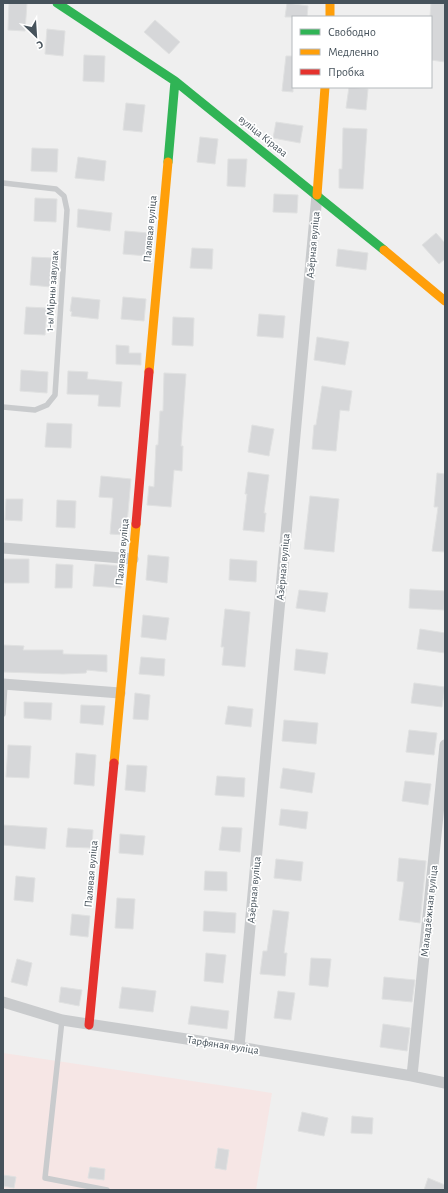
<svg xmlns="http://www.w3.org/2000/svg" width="448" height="1193" font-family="'Alegreya Sans',sans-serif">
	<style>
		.medical { fill: #f6e6e5 }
		.building { fill: #d6d7d9; stroke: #e0e1e1 }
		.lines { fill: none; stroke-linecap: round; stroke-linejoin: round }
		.lane { stroke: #c9cbcd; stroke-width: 5.5 }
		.street { stroke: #c9cbcd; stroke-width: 11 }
		.fast { stroke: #30b455; stroke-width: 9 }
		.slow { stroke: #ff9f0a; stroke-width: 9 }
		.jam { stroke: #e5322d; stroke-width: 9 }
		.labels { text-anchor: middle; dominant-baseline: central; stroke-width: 3.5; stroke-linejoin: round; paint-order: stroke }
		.street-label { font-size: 11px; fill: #46525b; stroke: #fff }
	</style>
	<rect width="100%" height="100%" fill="#efefef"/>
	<path class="medical" d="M 3,1053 L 272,1093 L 256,1190 L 3,1190 Z"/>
	<path class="building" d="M 9,3 L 27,3 L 25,31 L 8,30 Z
		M 287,3 L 308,6 L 307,17 L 285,17 Z
		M 431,3 L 445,3 L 445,62 L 431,60 L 430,17 Z
		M 155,20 L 180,42 L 169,54 L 144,32 Z
		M 47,29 L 65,31 L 63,56 L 45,54 Z
		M 84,55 L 105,56 L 104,82 L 83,81 Z
		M 286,56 L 293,56 L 293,92 L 282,91 Z
		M 349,87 L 368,89 L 366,110 L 346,108 Z
		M 126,103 L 145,105 L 142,132 L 123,130 Z
		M 276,122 L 303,126 L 300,143 L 273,138 Z
		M 343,128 L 367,129 L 363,189 L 339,188 L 339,169 L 342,169 Z
		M 200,137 L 218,139 L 215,164 L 197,162 Z
		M 32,148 L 58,149 L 57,172 L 31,171 Z
		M 78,157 L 106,161 L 104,181 L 75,178 Z
		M 228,159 L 247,159 L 245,187 L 227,186 Z
		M 274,194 L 298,195 L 297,213 L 273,212 Z
		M 35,198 L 57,199 L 56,222 L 34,221 Z
		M 78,209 L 112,213 L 110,231 L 77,227 Z
		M 125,231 L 149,233 L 147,256 L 123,254 Z
		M 436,233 L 445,243 L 445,259 L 439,264 L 422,245 Z
		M 192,248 L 213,249 L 212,269 L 190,268 Z
		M 338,249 L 368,253 L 366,270 L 336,266 Z
		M 32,257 L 53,258 L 51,287 L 30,285 Z
		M 72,297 L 100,300 L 98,319 L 71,316 L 72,312 L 70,311 Z
		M 123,297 L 146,299 L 144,321 L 121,319 Z
		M 26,307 L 47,308 L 45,335 L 24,334 Z
		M 259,314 L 285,316 L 283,338 L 257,336 Z
		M 173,317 L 194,318 L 193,346 L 172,345 Z
		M 317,337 L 349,342 L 345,365 L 314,360 Z
		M 116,345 L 129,346 L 129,353 L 141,353 L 141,365 L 116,364 Z
		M 21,370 L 48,372 L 47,393 L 20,391 Z
		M 68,371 L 88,372 L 87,379 L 122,382 L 120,407 L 98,406 L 99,395 L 67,394 Z
		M 164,373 L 186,374 L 181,446 L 183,446 L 182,471 L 174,470 L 171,507 L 147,505 L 149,486 L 154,487 L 156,445 L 158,445 L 160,411 L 163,411 Z
		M 322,386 L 352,391 L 349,411 L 340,410 L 336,451 L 312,449 L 314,425 L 316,425 Z
		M 47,423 L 72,424 L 71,448 L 45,447 Z
		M 252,425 L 274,429 L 269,456 L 248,452 Z
		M 248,472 L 269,475 L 264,513 L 266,513 L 264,532 L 243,530 L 247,494 L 245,494 Z
		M 437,473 L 445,474 L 445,552 L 432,551 L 438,507 L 434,507 Z
		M 101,476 L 131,479 L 126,535 L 110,534 L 113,498 L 99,497 Z
		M 310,496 L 339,499 L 334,552 L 304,549 Z
		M 6,499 L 23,499 L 22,521 L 5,520 Z
		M 57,500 L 76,501 L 75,528 L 56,527 Z
		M 148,555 L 169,557 L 167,583 L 146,580 Z
		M 3,559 L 29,559 L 29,583 L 3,583 Z
		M 230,559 L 257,561 L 256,582 L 229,580 Z
		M 56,564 L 73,565 L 72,588 L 55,588 Z
		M 95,564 L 123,566 L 121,588 L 93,586 Z
		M 410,589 L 445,591 L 444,610 L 409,608 Z
		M 299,590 L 328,593 L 325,612 L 296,608 Z
		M 225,609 L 250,612 L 245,667 L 222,665 L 224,647 L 221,647 Z
		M 143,615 L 169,618 L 166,640 L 141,637 Z
		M 420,629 L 445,633 L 445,653 L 417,649 Z
		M 3,645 L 24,646 L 23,650 L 63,650 L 63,654 L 107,655 L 107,672 L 87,670 L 86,673 L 63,674 L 3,672 Z
		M 296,649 L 328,653 L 325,674 L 294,670 Z
		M 141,657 L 165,659 L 164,676 L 139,674 Z
		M 414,683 L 445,687 L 442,707 L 411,703 Z
		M 135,693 L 150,695 L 148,720 L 133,719 Z
		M 24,702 L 52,703 L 51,720 L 24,718 Z
		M 81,705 L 105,706 L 103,725 L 80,723 Z
		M 228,706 L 253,709 L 251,727 L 225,724 Z
		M 284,720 L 318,723 L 316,744 L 282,741 Z
		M 409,730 L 437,733 L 434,755 L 406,752 Z
		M 8,745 L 31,746 L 29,778 L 6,777 Z
		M 76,753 L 96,755 L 94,786 L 74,784 Z
		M 127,765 L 147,766 L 145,792 L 125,790 Z
		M 283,768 L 315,773 L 312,793 L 280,788 Z
		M 217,776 L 245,778 L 244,797 L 215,795 Z
		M 405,781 L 431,784 L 428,805 L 402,801 Z
		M 281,809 L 308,812 L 306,829 L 279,825 Z
		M 3,825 L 47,828 L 45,849 L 3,845 Z
		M 222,827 L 242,828 L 240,852 L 219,850 Z
		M 68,828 L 93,830 L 92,848 L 66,847 Z
		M 120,834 L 145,836 L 143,855 L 119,853 Z
		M 399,858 L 426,861 L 420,923 L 399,920 L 404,882 L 397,881 Z
		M 276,859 L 303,862 L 301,881 L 274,878 Z
		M 205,871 L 227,872 L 227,891 L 204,890 Z
		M 16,876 L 35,878 L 33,902 L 14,900 Z
		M 117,898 L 135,899 L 133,929 L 115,928 Z
		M 273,910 L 289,912 L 284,953 L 287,953 L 285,976 L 260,974 L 263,951 L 267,951 Z
		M 204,911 L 236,913 L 235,933 L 203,931 Z
		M 72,914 L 90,916 L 88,937 L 70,935 Z
		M 206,953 L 226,955 L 223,983 L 204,981 Z
		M 311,958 L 331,959 L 328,987 L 309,985 Z
		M 17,959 L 32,963 L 27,986 L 11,982 Z
		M 384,977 L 415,980 L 412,1002 L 382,999 Z
		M 61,987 L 82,990 L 79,1006 L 59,1002 Z
		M 122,987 L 156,991 L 153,1012 L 119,1008 Z
		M 278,991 L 295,993 L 291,1020 L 274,1018 Z
		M 191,1006 L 229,1011 L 227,1029 L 188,1024 Z
		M 383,1024 L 410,1028 L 407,1051 L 380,1047 Z
		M 302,1112 L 328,1118 L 324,1136 L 298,1131 Z
		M 352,1116 L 373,1118 L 372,1134 L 351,1133 Z
		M 218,1148 L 229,1150 L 226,1170 L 215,1168 Z
		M 90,1167 L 105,1169 L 104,1180 L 88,1178 Z
		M 3,1175 L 16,1177 L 14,1188 L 3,1186 Z
		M 428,1178 L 445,1185 L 445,1190 L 424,1190 Z"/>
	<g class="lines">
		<path class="lane" d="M 3,183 L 56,189 L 64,196 L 67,210 L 55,395 L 47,405 L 35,410 L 3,407
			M 3,714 L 5,684
			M 62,1020 L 45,1178 L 107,1190"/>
		<path class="street" d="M 3,548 L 133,559
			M 3,684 L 120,693
			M 3,1002 L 62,1020 L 239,1047 L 412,1076 L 445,1083
			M 239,1047 L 317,195
			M 412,1076 L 445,745"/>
		<path class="fast" d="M 57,3 L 175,81 L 384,250
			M 168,162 L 175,81"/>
		<path class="slow" d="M 330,3 L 330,17
			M 317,195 L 325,87
			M 384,250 L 445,301
			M 149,372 L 168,162
			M 114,763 L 136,524"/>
		<path class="jam" d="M 136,524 L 149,372
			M 89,1025 L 114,763"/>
	</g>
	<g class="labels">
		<g class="street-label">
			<text transform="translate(263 136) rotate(39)">вуліца Кірава</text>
			<text transform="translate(150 229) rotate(-85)">Палявая вуліца</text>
			<text transform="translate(313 245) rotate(-85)">Азёрная вуліца</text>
			<text transform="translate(52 291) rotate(-86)">1-ы Мірны завулак</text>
			<text transform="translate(122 552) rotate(-85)">Палявая вуліца</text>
			<text transform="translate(283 567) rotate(-85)">Азёрная вуліца</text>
			<text transform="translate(91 874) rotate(-85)">Палявая вуліца</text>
			<text transform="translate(254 890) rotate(-85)">Азёрная вуліца</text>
			<text transform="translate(429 911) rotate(-84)">Маладзёжная вуліца</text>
			<text transform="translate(223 1045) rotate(9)">Тарфяная вуліца</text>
		</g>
	</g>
	<rect width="448" height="1193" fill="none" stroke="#46525b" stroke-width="8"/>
	<rect x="292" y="16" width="140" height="72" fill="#ffffff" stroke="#b5babd"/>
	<rect x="300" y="29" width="20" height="6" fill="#30b455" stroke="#b5babd"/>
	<text x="328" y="36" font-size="12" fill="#46525b">Свободно</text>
	<rect x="300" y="49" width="20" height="6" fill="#ff9f0a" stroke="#b5babd"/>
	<text x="328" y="56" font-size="12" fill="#46525b">Медленно</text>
	<rect x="300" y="69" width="20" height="6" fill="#e5322d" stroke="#b5babd"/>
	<text x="328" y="76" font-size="12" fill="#46525b">Пробка</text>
	<g transform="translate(36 36) rotate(155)" stroke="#ffffff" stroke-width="3" paint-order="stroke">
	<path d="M0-3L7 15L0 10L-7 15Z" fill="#46525b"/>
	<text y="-6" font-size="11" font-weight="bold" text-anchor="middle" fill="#46525b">С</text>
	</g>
</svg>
